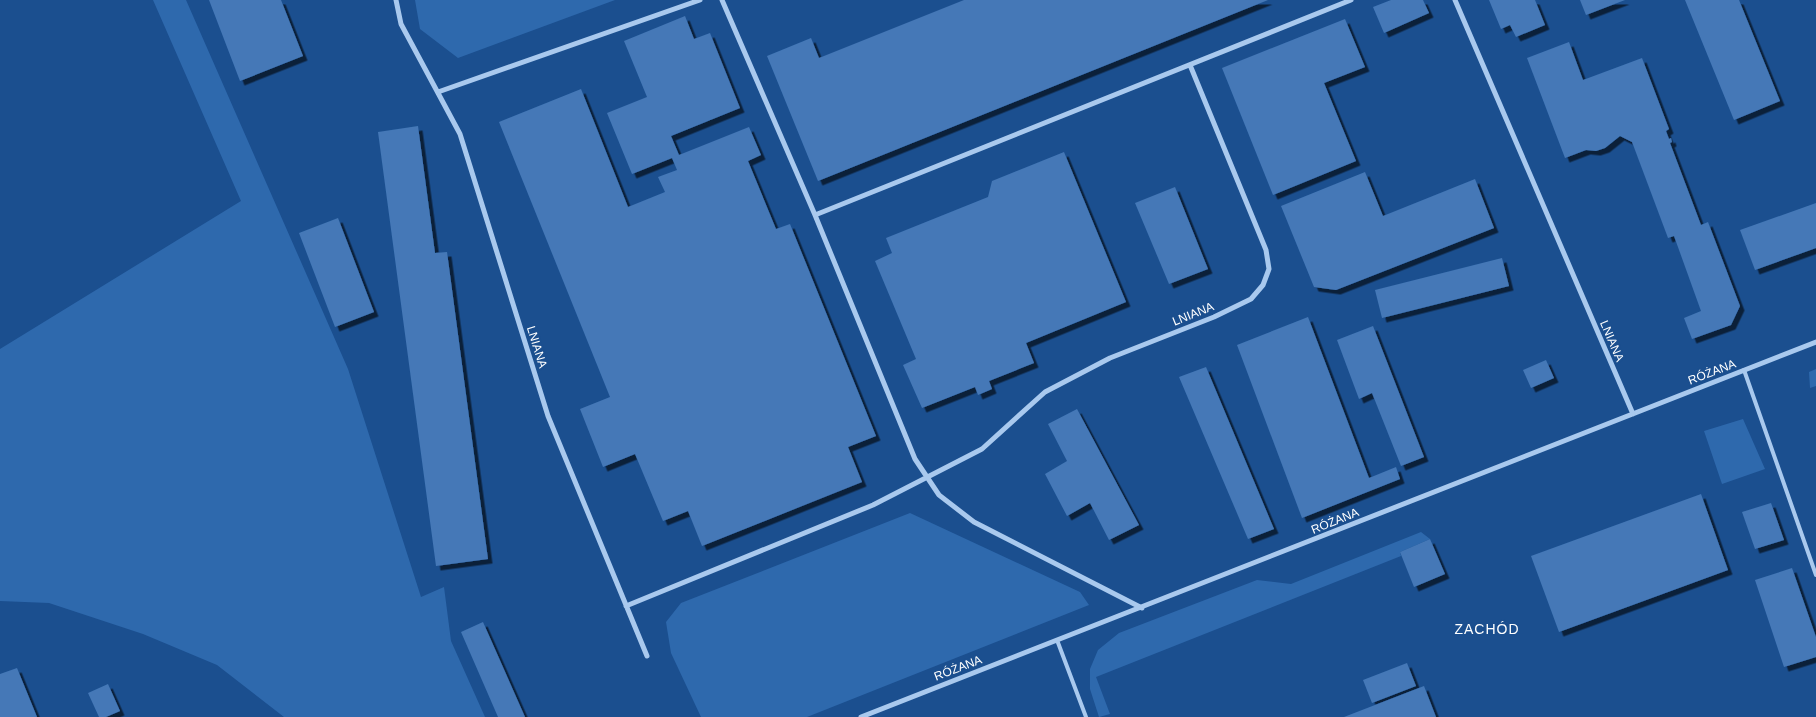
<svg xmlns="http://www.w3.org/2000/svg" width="1816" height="717" font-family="Helvetica,sans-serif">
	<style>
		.green { fill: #2e69ad }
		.building { fill: #4478b7; filter: url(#shadow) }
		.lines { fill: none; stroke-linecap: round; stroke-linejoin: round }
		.lane { stroke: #a9c9ee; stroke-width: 4 }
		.street { stroke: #a9c9ee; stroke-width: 5 }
		.labels { text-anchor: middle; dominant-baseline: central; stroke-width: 4; stroke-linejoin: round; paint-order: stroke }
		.street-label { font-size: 12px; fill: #fff; stroke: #1b4f8f }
		.neighbourhood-label { font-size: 14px; letter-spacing: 1px; fill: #fff; stroke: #1b4f8f }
	</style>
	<defs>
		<filter id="shadow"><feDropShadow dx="4.5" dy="4.5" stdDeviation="0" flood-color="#0009"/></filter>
	</defs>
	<rect width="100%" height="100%" fill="#1b4f8f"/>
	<path class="green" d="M 153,0 L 186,0 L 348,369 L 421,597 L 444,587 L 451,641 L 485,717 L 284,717 L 217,665 L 143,634 L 49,603 L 0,601 L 0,349 L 241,201 Z
		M 415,0 L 615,0 L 458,58 L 420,29 Z
		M 1816,369 L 1816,386 L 1810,388 L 1809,372 Z
		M 1743,419 L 1765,469 L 1722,484 L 1704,431 Z
		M 910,513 L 1080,592 L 1089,605 L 807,717 L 701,717 L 671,653 L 666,622 L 681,603 Z
		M 1421,532 L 1430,539 L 1400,552 L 1401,556 L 1096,677 L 1110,714 L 1099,717 L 1090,689 L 1090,669 L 1098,650 L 1119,633 L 1257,580 L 1291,584 Z"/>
	<path class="building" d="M 209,0 L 281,0 L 303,56 L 240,81 Z
		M 964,0 L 1268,0 L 818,181 L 767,56 L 811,38 L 819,58 Z
		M 1391,0 L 1423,0 L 1429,13 L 1384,33 L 1373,7 Z
		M 1489,0 L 1535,0 L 1545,25 L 1516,37 L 1510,25 L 1501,29 Z
		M 1580,0 L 1625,0 L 1586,15 Z
		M 1685,0 L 1739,0 L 1780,101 L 1734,120 Z
		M 685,16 L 694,39 L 710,33 L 740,108 L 671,136 L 679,155 L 749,127 L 761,155 L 748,161 L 776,229 L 790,224 L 876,436 L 848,447 L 862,482 L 702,546 L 688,511 L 663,521 L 635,454 L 603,467 L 580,409 L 610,397 L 499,122 L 581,89 L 628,207 L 665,192 L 658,177 L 677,170 L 672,158 L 632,174 L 607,113 L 647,97 L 624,41 Z
		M 1345,19 L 1365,67 L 1324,83 L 1356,161 L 1273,195 L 1222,68 Z
		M 1569,42 L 1583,80 L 1642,58 L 1669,129 L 1666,131 L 1669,139 L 1671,138 L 1672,142 L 1670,143 L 1701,225 L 1708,222 L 1740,306 L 1731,325 L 1692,339 L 1684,318 L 1701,311 L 1674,236 L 1668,238 L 1632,142 L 1620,136 L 1605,148 L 1596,151 L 1586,150 L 1565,158 L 1527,58 Z
		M 418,126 L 435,253 L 447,252 L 488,559 L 436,566 L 378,132 Z
		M 1064,152 L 1126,302 L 1026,343 L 1034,363 L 989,381 L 992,389 L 978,395 L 975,387 L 922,408 L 903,365 L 916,359 L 875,261 L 892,253 L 886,238 L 988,197 L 992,181 Z
		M 1365,172 L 1383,216 L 1475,179 L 1494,228 L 1336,290 L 1314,287 L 1281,206 Z
		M 1175,187 L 1208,269 L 1169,284 L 1135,203 Z
		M 1816,203 L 1816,248 L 1755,270 L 1740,230 Z
		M 338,218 L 374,312 L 335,327 L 299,233 Z
		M 1502,258 L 1509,286 L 1382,318 L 1375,290 Z
		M 1308,317 L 1369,478 L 1396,467 L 1400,479 L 1302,518 L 1237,345 Z
		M 1373,326 L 1424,457 L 1401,466 L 1372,393 L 1359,399 L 1337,340 Z
		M 1546,360 L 1554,378 L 1531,388 L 1523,370 Z
		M 1206,367 L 1274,529 L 1248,539 L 1179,377 Z
		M 1077,409 L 1139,525 L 1109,540 L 1090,503 L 1067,516 L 1045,474 L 1067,461 L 1048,424 Z
		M 1701,494 L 1728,570 L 1559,632 L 1531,556 Z
		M 1771,503 L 1784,540 L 1755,549 L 1742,512 Z
		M 1430,539 L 1445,574 L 1414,587 L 1400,552 Z
		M 1792,568 L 1816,637 L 1816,657 L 1784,667 L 1755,580 Z
		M 483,622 L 525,717 L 498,717 L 461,632 Z
		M 1407,663 L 1416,686 L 1372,703 L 1363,680 Z
		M 17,668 L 37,717 L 0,717 L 0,674 Z
		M 108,684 L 120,711 L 106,717 L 99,717 L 88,693 Z
		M 1424,686 L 1436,717 L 1344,717 Z"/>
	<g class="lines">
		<path class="lane" d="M 1744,370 L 1816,575
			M 1057,640 L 1086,717"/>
		<path class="street" d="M 396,0 L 401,24 L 460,134 L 548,416 L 647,656
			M 722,0 L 815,215 L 915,459 L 939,495 L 974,522 L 1142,608
			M 1455,0 L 1633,414
			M 438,92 L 700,0
			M 815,215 L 1351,0
			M 626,606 L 873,505 L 982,449 L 1045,392 L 1110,358 L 1214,317 L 1251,299 L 1263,285 L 1269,269 L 1266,250 L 1190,65
			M 861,717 L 1816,342"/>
	</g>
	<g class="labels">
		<g class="street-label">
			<text transform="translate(1193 314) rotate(-22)">LNIANA</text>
			<text transform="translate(1612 341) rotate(67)">LNIANA</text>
			<text transform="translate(537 347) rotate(73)">LNIANA</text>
			<text transform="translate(1712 372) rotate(-21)">RÓŻANA</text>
			<text transform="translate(1335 521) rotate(-22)">RÓŻANA</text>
			<text transform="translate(958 668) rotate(-21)">RÓŻANA</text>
		</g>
		<g class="neighbourhood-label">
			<text x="1487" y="629">ZACHÓD</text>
		</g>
	</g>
</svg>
